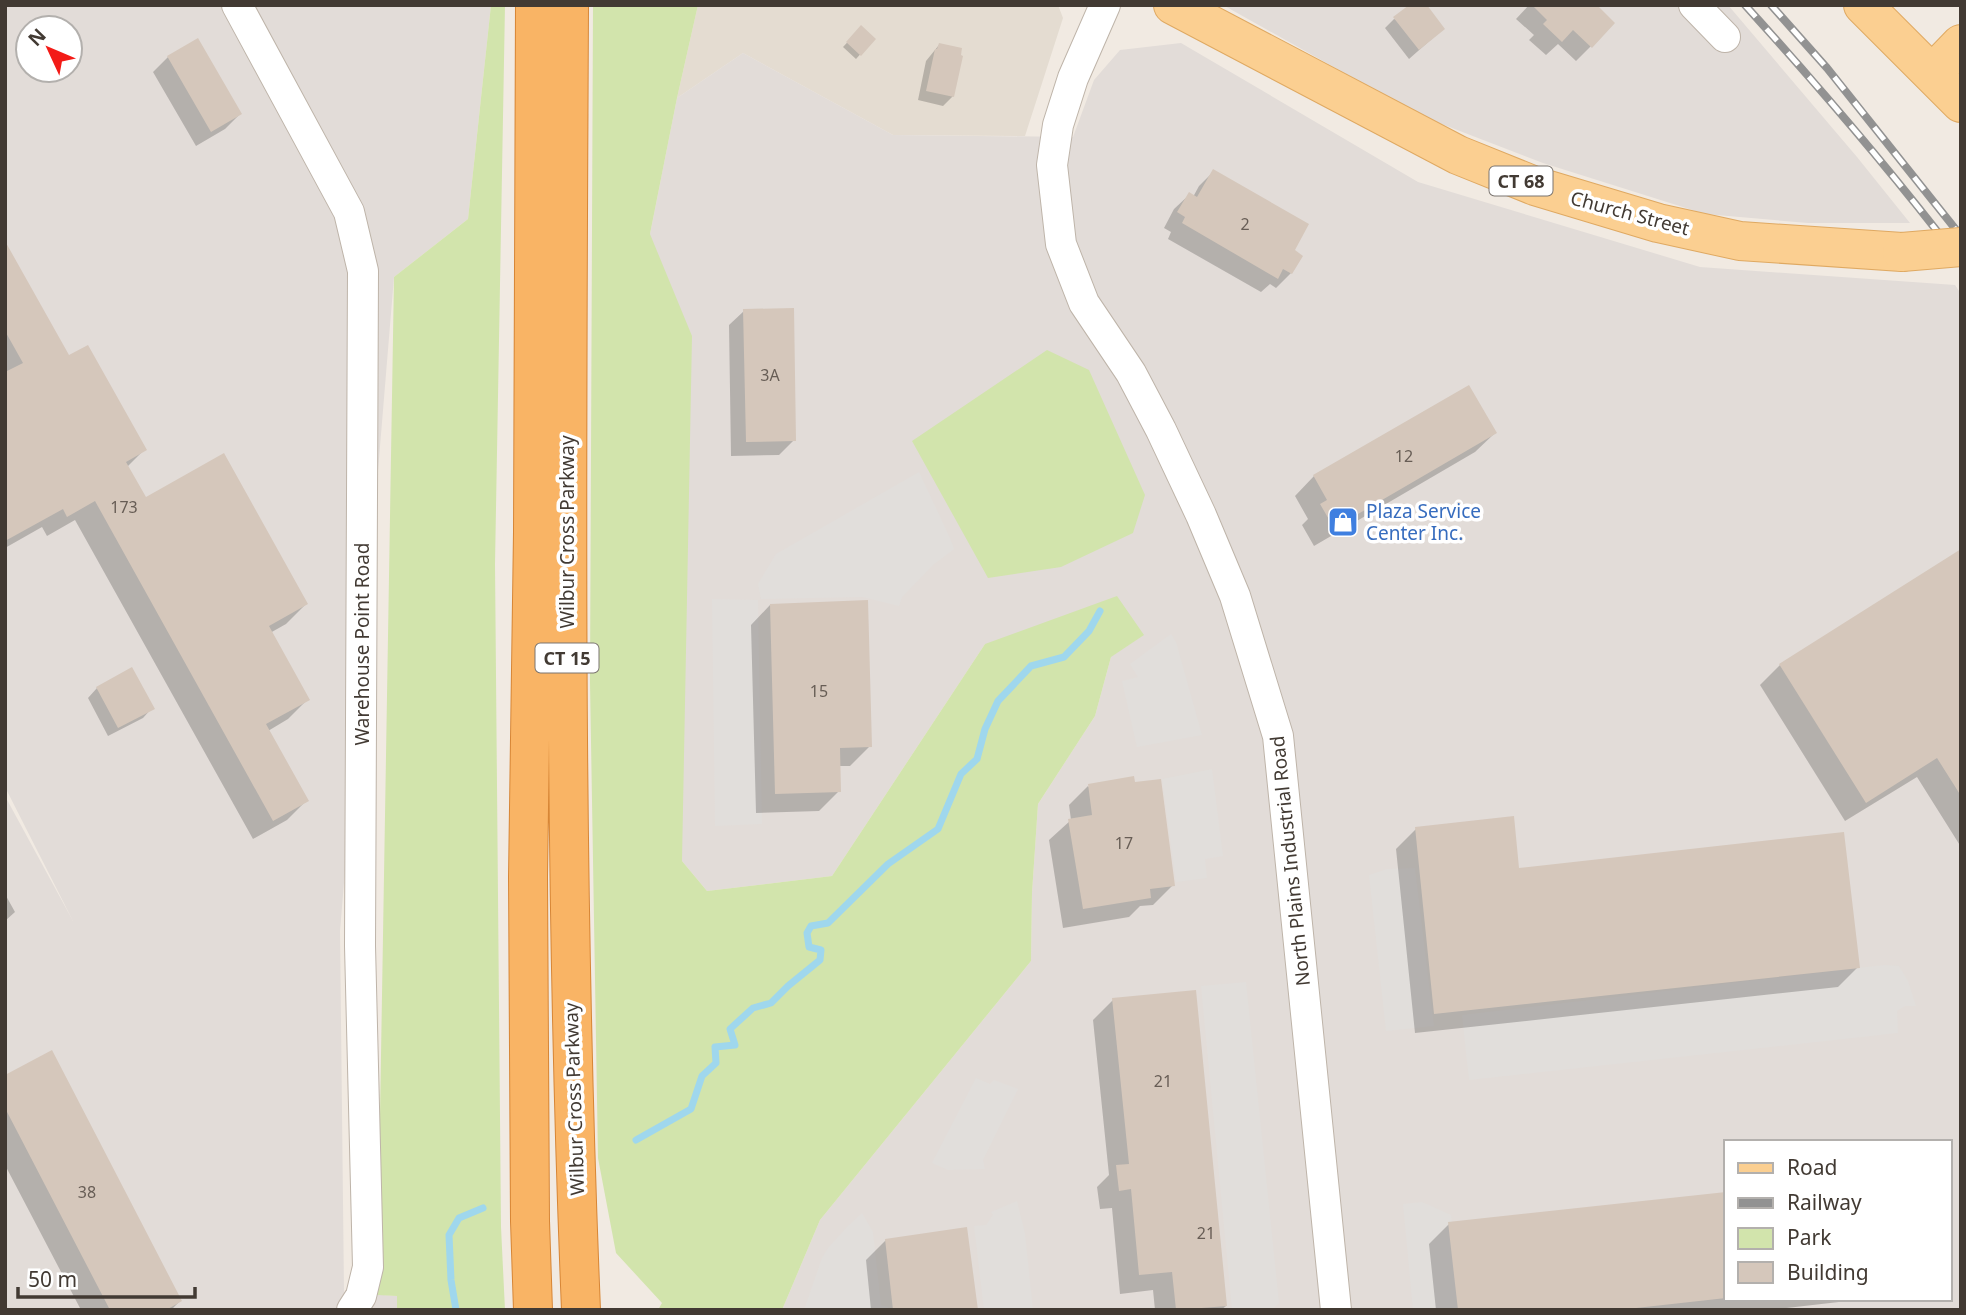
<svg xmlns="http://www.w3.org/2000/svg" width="1966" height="1315" font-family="'Noto Sans',sans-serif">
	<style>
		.residential { fill: #e4dcd1 }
		.industrial { fill: #e2dcd8; fill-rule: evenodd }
		.green { fill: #d2e4ac }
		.parking { fill: #e1dedb }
		.shadow { fill: #0003 }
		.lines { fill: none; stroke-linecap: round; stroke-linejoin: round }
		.stream { stroke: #9fd7ed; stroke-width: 7 }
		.building { fill: #d5c7bb }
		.minor-casing { stroke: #beb4a9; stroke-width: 32 }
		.major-casing { stroke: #dfa962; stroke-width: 40 }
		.highway-casing { stroke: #d78636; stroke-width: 40 }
		.minor { stroke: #fff; stroke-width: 30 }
		.major { stroke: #fbcf91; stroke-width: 38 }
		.highway { stroke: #f9b465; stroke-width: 38 }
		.rail-casing { stroke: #929292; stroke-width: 8 }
		.rail { stroke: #fff; stroke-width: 5; stroke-dasharray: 16; stroke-linecap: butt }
		.major-bridge-casing { stroke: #dfa962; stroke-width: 40; stroke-linecap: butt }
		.major-bridge { stroke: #fbcf91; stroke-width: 38 }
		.labels { text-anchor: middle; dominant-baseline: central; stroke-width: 7; stroke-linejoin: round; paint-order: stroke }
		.number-label { font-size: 16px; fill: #675d55 }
		.shield { fill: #fff; stroke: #7b7570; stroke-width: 2 }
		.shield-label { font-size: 18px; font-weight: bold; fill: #423a33 }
		.street-label { font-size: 19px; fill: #423a33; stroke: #fff }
		.shop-label { font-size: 19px; fill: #366cbe; stroke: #fff; text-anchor: start }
	</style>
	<rect width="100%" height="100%" fill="#f1eae2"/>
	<path class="residential" d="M 698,5 L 1058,5 L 1063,18 L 1025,136 L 893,135 L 743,53 L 677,98 Z"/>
	<path class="industrial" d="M 5,5 L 491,5 L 468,219 L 394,277 L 340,931 L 344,1292 L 397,1296 L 397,1310 L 5,1310 L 5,796 L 73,921 L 5,787 ZM 28,28 L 70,28 L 70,70 L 28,70 Z
		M 1223,5 L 1728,5 L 1857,157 L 1910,223 L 1808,223 L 1705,214 L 1543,163 L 1421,116 Z
		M 1181,43 L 1418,182 L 1700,267 L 1955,285 L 1961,294 L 1961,1310 L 782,1310 L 820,1220 L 1031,961 L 1032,893 L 1038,804 L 1095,716 L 1111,657 L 985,644 L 832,876 L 707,891 L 682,861 L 650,234 L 677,98 L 743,53 L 893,135 L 1073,137 L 1094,80 L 1120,50 ZM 1726,1142 L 1950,1142 L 1950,1299 L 1726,1299 Z"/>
	<path class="green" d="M 491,5 L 505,5 L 495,564 L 501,1227 L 505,1310 L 397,1310 L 397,1296 L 377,1295 L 394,277 L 468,219 Z
		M 593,5 L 698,5 L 677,98 L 650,234 L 692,336 L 682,861 L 707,891 L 832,876 L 985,644 L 1117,596 L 1144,635 L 1111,657 L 1095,716 L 1038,804 L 1032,893 L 1031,961 L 820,1220 L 782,1310 L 658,1310 L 662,1303 L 616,1253 L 598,1158 L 590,682 Z
		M 1047,350 L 1089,370 L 1145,495 L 1133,533 L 1061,567 L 988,578 L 912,441 Z"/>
	<path class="parking" d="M 919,472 L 950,538 L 954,549 L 933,565 L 902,597 L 899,606 L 863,597 L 761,599 L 758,584 L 776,554 Z
		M 712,599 L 758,600 L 762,824 L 715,826 Z
		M 1171,634 L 1176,642 L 1202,735 L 1137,747 L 1122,681 L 1138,677 L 1130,664 Z
		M 1212,769 L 1223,856 L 1205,859 L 1207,878 L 1176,882 L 1162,779 Z
		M 1415,868 L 1434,1026 L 1386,1031 L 1369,875 L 1387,869 Z
		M 1884,965 L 1899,966 L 1908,981 L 1916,1006 L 1905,1006 L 1897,1011 L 1898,1033 L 1469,1080 L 1462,1015 Z
		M 1246,982 L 1279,1303 L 1272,1310 L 1232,1310 L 1201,986 Z
		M 976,1078 L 990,1084 L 994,1080 L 1018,1089 L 983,1160 L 985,1169 L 948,1170 L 932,1163 Z
		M 1017,1201 L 1025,1234 L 1033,1310 L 984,1310 L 974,1226 L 986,1225 L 993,1215 L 991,1212 Z
		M 1422,1202 L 1451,1215 L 1461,1310 L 1413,1310 L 1403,1204 Z
		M 862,1213 L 873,1232 L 881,1305 L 888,1307 L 889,1310 L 804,1310 L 822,1258 L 828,1248 L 847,1227 Z"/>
	<path class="shadow" d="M 1529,5 L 1594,5 L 1591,46 L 1576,61 L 1558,44 L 1546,55 L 1529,40 L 1534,35 L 1516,19 Z
		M 1394,19 L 1443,29 L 1409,59 L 1385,28 Z
		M 861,28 L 874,39 L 856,59 L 843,47 Z
		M 939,45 L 953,96 L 943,106 L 918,100 L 926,61 Z
		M 168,57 L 240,114 L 225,129 L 196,146 L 153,72 Z
		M 1214,171 L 1292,251 L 1291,273 L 1276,288 L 1270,284 L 1261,292 L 1168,239 L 1171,232 L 1164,228 L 1174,209 L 1189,195 L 1193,197 L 1199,186 Z
		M 5,244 L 68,358 L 144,450 L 127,467 L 145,499 L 306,604 L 286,624 L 270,633 L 308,699 L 288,719 L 268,731 L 307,800 L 287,820 L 253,839 L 75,520 L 47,536 L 42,527 L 5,548 Z
		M 744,311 L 794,440 L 779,455 L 731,456 L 729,325 Z
		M 1495,433 L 1475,452 L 1314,546 L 1302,525 L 1308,519 L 1295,496 L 1314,476 Z
		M 1961,551 L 1961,847 L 1917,777 L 1845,821 L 1760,685 L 1780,665 Z
		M 770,605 L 870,746 L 850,766 L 838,766 L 839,791 L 819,811 L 756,813 L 751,625 Z
		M 97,688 L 152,708 L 143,718 L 108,736 L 88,698 Z
		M 1088,786 L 1173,885 L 1153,905 L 1140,906 L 1129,917 L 1063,928 L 1049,840 L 1071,820 L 1069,805 Z
		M 1416,829 L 1518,870 L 1858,967 L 1838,987 L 1415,1033 L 1396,849 Z
		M 5,894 L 15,912 L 5,921 Z
		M 1113,1000 L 1226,1306 L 1221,1310 L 1155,1310 L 1153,1290 L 1120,1294 L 1112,1208 L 1100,1209 L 1097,1187 L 1109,1175 L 1093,1020 Z
		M 5,1076 L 180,1301 L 171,1310 L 81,1310 L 5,1165 Z
		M 1726,1193 L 1726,1299 L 1865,1299 L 1769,1310 L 1436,1310 L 1429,1244 L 1449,1224 Z
		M 886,1240 L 976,1310 L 871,1310 L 866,1260 Z"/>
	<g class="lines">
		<path class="stream" d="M 636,1140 L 691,1109 L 702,1076 L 716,1063 L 715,1047 L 735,1045 L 730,1029 L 753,1008 L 771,1003 L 788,986 L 820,960 L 821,950 L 809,947 L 807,933 L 811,926 L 828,923 L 888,864 L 938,829 L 961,774 L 977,759 L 985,729 L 998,701 L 1031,666 L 1064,657 L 1089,631 L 1100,611
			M 456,1310 L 451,1280 L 449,1235 L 459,1218 L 483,1208"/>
	</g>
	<path class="building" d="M 1409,5 L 1427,5 L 1445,29 L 1419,50 L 1393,17 Z
		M 1532,5 L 1597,5 L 1615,23 L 1592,48 L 1573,30 L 1562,42 L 1543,24 L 1547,20 Z
		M 861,25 L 876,39 L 861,56 L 846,42 Z
		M 198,38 L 242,114 L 211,132 L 167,56 Z
		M 939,43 L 962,48 L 961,55 L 963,56 L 954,97 L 926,91 L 935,49 L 937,49 Z
		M 1213,169 L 1309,224 L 1295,250 L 1303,256 L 1292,274 L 1283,269 L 1278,279 L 1182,223 L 1185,217 L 1177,212 L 1189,192 L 1197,197 Z
		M 5,241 L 69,355 L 88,345 L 147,450 L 126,462 L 146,497 L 224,453 L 308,604 L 269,626 L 310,700 L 266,724 L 309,801 L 273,821 L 95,501 L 67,517 L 63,509 L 5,541 L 5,372 L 23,363 L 5,331 Z
		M 794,308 L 796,441 L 746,442 L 743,309 Z
		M 1469,385 L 1497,433 L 1334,528 L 1320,504 L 1327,500 L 1313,475 Z
		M 1961,549 L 1961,796 L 1937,758 L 1866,803 L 1779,664 Z
		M 868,600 L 872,747 L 840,748 L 841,792 L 775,794 L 770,604 Z
		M 132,667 L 155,709 L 118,728 L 96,687 Z
		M 1134,776 L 1135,782 L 1161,779 L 1175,886 L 1150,889 L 1151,898 L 1083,909 L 1068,819 L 1092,815 L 1088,784 Z
		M 1514,816 L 1519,868 L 1844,832 L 1860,968 L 1434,1014 L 1415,827 Z
		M 1196,990 L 1227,1306 L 1176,1310 L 1172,1272 L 1139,1275 L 1131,1189 L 1119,1191 L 1116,1165 L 1129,1164 L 1112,998 Z
		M 52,1050 L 182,1301 L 166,1310 L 110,1310 L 5,1108 L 5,1075 Z
		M 1726,1192 L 1726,1298 L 1618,1310 L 1458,1310 L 1448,1222 Z
		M 967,1227 L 978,1310 L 893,1310 L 885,1239 Z"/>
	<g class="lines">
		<g class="minor-casing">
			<path id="minor" d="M 237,5 L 349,212 L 363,271 L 360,946 L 368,1267 L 361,1296 L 352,1310
				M 1105,5 L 1073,78 L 1058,125 L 1052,165 L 1061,244 L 1084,303 L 1131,373 L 1161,430 L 1201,515 L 1235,596 L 1278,736 L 1336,1310
				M 1694,5 L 1725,37"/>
		</g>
		<g class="major-casing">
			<path id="major" d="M 1173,5 L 1458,155 L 1535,186 L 1658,223 L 1740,241 L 1902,252
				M 1863,5 L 1961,103
				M 1932,74 L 1961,44"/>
		</g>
		<g class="highway-casing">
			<path id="highway" d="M 569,5 C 567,440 563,875 581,1310
				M 533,1310 L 530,1221 L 528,877 L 533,532 L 535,5"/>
		</g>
		<use href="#minor" class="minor"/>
		<use href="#major" class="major"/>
		<use href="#highway" class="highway"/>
		<g class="rail-casing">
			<path id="rail" d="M 1745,5 C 1820,88 1893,173 1961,262
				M 1771,5 L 1827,68 L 1961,236"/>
		</g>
		<use href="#rail" class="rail"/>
		<g class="major-bridge-casing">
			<path id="major-bridge" d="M 1902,252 L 1961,247"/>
		</g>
		<use href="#major-bridge" class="major-bridge"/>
	</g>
	<defs>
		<g id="shop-square" transform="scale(1.575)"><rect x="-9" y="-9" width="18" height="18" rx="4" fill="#3f7fe0" stroke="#fff"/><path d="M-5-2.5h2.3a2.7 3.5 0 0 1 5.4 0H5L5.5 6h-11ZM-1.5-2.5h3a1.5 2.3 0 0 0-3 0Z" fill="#fff"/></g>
	</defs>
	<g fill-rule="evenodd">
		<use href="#shop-square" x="1343" y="522"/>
	</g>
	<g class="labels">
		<g class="number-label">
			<text x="1245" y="224">2</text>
			<text x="770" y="375">3A</text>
			<text x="1404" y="456">12</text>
			<text x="124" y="507">173</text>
			<text x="819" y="691">15</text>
			<text x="1124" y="843">17</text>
			<text x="1163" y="1081">21</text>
			<text x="87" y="1192">38</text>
			<text x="1206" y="1233">21</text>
		</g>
		<g class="shield">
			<rect x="1489.5" y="166.5" width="63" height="29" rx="5"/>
			<rect x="535.5" y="643.5" width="63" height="29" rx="5"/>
		</g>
		<g class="shield-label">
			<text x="1521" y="181">CT 68</text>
			<text x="567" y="658">CT 15</text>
		</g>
		<g class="street-label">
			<text transform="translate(1630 213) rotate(15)">Church Street</text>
			<text transform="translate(567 532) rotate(-90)">Wilbur Cross Parkway</text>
			<text transform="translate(362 644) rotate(-90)">Warehouse Point Road</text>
			<text transform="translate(1290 861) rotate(-96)">North Plains Industrial Road</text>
			<text transform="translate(574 1099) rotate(-92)">Wilbur Cross Parkway</text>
		</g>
		<g class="shop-label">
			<text x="1366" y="511">Plaza Service<tspan x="1366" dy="22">Center Inc.</tspan></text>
		</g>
	</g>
	<rect width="1966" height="1315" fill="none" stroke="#423a33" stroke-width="14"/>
	<rect x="1724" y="1140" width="228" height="161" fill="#ffffff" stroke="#b3b0ad" stroke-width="2"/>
	<rect x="1738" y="1163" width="35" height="10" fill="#fbcf91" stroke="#b3b0ad" stroke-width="2"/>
	<text x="1787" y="1175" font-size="21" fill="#423a33">Road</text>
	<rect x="1738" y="1198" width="35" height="10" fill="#929292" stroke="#b3b0ad" stroke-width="2"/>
	<text x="1787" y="1210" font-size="21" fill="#423a33">Railway</text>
	<rect x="1738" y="1228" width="35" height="21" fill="#d2e4ac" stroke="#b3b0ad" stroke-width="2"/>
	<text x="1787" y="1245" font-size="21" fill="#423a33">Park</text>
	<rect x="1738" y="1262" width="35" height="21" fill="#d5c7bb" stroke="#b3b0ad" stroke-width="2"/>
	<text x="1787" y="1280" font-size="21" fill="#423a33">Building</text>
	<g transform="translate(49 49) rotate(314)"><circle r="33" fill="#ffffff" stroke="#b3b0ad" stroke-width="2"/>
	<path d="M0-5L12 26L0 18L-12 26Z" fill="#f31b17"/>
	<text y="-10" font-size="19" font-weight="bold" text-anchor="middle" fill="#423a33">N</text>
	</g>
	<path d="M18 1287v10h177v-10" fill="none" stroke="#423a33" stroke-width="3.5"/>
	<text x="28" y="1287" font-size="21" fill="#423a33" stroke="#ffffff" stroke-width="5" paint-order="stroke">50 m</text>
</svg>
